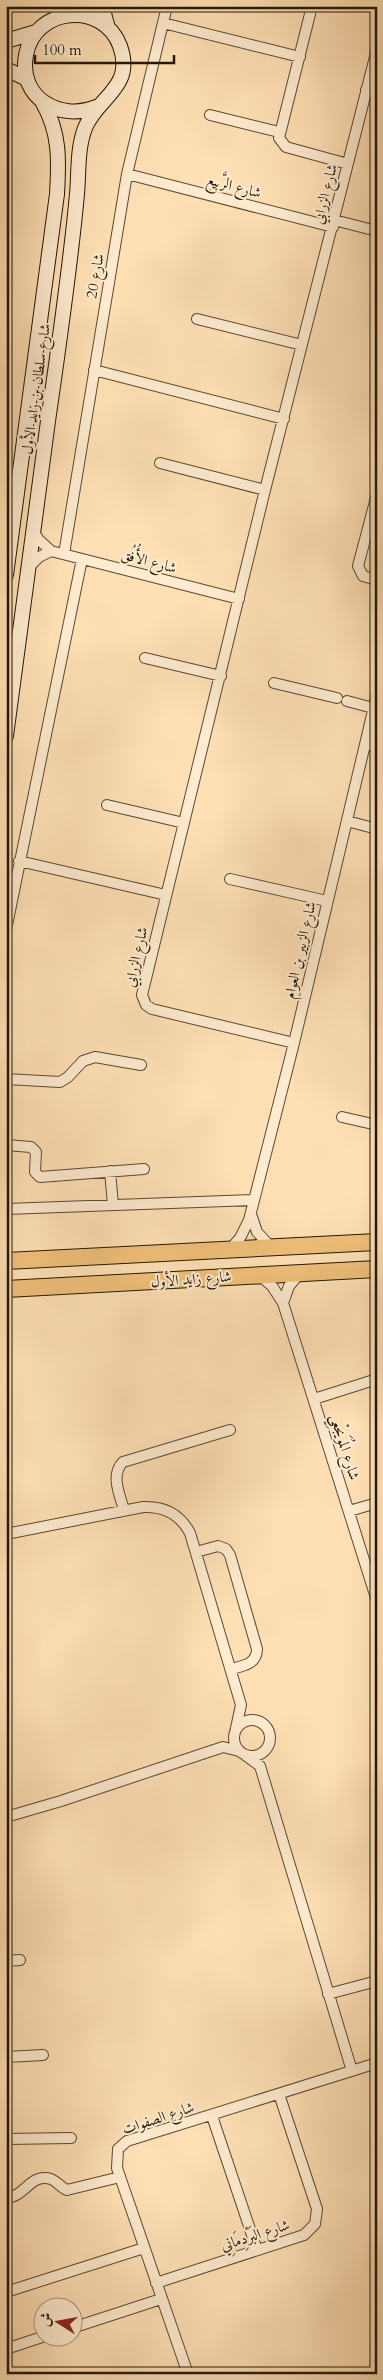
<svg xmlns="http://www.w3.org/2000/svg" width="383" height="2380" font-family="Cardo,Amiri,serif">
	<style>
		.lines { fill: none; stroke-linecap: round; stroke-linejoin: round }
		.street-casing { stroke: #584933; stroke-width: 12 }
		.secondary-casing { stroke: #211708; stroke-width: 16 }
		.primary-casing { stroke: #211708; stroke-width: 18 }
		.street { stroke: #ffebcf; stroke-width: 10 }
		.secondary { stroke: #ffebcf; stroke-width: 14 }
		.primary { stroke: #f0c07a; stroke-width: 16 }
		.labels { text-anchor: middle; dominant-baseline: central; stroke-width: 4; stroke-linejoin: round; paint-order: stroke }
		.street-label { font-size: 15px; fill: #211708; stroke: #ffebcf }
	</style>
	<rect width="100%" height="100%" fill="#ffe0b5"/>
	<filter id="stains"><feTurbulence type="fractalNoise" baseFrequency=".004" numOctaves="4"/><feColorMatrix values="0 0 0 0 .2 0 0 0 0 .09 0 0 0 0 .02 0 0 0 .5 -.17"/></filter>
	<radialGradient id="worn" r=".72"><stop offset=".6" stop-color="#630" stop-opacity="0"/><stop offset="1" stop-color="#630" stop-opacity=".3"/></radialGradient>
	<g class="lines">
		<g class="street-casing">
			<path id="street" d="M 312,6 L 279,138 L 286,147 L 348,164
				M 163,23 L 300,57
				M 366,90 L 377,93
				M 210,115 L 279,132
				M 127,174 L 333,227
				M 334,220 L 377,231
				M 197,319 L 302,345
				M 94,370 L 284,419
				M 160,463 L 265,490
				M 377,494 L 358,566 L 363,576 L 377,580
				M 33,531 L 39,540 L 51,551 L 239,599
				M 64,554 L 127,174 L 167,6
				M 29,567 L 39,557 L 51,551
				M 145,658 L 221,676
				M 274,683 L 337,698
				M 347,701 L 373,708
				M 366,744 L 377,746
				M 107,805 L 184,823
				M 347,821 L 377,829
				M 19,861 L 166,895
				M 230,879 L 327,901
				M 6,930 L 82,559
				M 294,1043 L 152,1009 L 146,1005 L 142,995 L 265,490 L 377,49
				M 6,1079 L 60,1082 L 68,1077 L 83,1061 L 95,1057 L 141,1065
				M 342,1117 L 377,1125
				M 6,1145 L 31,1147 L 36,1152 L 35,1172 L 40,1177 L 144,1169
				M 110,1171 L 113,1205
				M 6,1209 L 253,1200
				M 251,1214 L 257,1232 L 270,1246
				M 231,1248 L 240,1238 L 249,1220 L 294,1043 L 377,694
				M 260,1276 L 272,1286 L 283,1303 L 377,1601
				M 283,1303 L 289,1286 L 301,1272
				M 314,1399 L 377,1379
				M 124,1510 C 120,1495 110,1475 123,1462 L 230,1430
				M 349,1511 L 377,1503
				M 6,1534 L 143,1507 C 164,1506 180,1514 190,1533 L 241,1705 L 236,1728
				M 196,1552 L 218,1546 L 226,1549 L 230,1555 L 257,1649 C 257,1664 243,1666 231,1669
				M234 1738a18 18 0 1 1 36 0a18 18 0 1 1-36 0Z
				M 245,1755 L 260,1766 L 352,2071
				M 6,1817 L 61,1801 L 223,1747 L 239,1751
				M 6,1961 L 20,1960
				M 328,1994 L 377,1981
				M 6,2057 L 43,2055
				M 212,2116 L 257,2250
				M 6,2139 L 71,2138
				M 6,2198 C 25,2197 30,2173 51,2179 C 58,2182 61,2188 67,2190 L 120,2177
				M 156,2283 L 304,2235 L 315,2224 L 317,2209 L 279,2094
				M 6,2292 L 144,2248
				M 72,2328 L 161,2299
				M 6,2349 L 42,2337
				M 188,2374 L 117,2168 L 118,2149 L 127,2141 L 377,2063"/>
		</g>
		<g class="secondary-casing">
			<path id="secondary" d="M 102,6 L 108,28
				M 6,41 L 36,32
				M 6,69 L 27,79
				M 6,575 L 57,194 C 59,160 60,133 43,103
				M 6,736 C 20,631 34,526 48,421 C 59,345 70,270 77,194 C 79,172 77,149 85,128 C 97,97 135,88 120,46 C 103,0 34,7 26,55 C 18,97 59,122 96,107"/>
		</g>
		<g class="primary-casing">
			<path id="primary" d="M 6,1261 L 377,1242
				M 6,1289 L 377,1269"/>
		</g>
		<use href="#street" class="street"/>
		<use href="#secondary" class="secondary"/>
		<use href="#primary" class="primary"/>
	</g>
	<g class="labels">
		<g class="street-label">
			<text transform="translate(234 186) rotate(15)">شارع الرَّبِيع</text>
			<text transform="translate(325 194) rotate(-76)">شارع الزرابي</text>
			<text transform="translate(95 276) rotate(-80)">شارع 20</text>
			<text transform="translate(36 389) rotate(-82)">شارع سلطان بن زايد الأول</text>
			<text transform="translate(149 561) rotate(15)">شارع الأُفُق</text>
			<text transform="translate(300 950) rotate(-77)">شارع الزبير بن العوام</text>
			<text transform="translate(136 957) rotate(-77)">شارع الزرابي</text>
			<text transform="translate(191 1279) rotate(-4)">شارع زايد الأول</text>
			<text transform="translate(345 1447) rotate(73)">شارع المُوَيجْعِي</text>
			<text transform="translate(158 2118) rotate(-18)">شارع الصفوات</text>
			<text transform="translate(255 2235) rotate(-18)">شارع البَرْدِمَانِي</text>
		</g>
	</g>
	<rect width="383" height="2380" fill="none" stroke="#ffe0b5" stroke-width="25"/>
	<rect x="8" y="8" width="368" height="2365" fill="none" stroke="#211708" stroke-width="2.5"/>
	<rect x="12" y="12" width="358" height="2355" fill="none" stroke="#211708"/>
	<g transform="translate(58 2322) rotate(281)"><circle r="24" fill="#ffebcf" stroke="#a6967f"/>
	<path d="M0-4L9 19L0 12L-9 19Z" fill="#8f2418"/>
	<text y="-8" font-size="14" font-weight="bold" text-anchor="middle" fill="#211708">ش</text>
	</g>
	<path d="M35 55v8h139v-8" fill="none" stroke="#211708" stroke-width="2.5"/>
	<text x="42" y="55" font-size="15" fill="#211708" stroke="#ffebcf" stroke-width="4" paint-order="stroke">100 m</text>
	<rect width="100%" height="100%" filter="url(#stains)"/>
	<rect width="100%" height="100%" fill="url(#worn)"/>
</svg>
